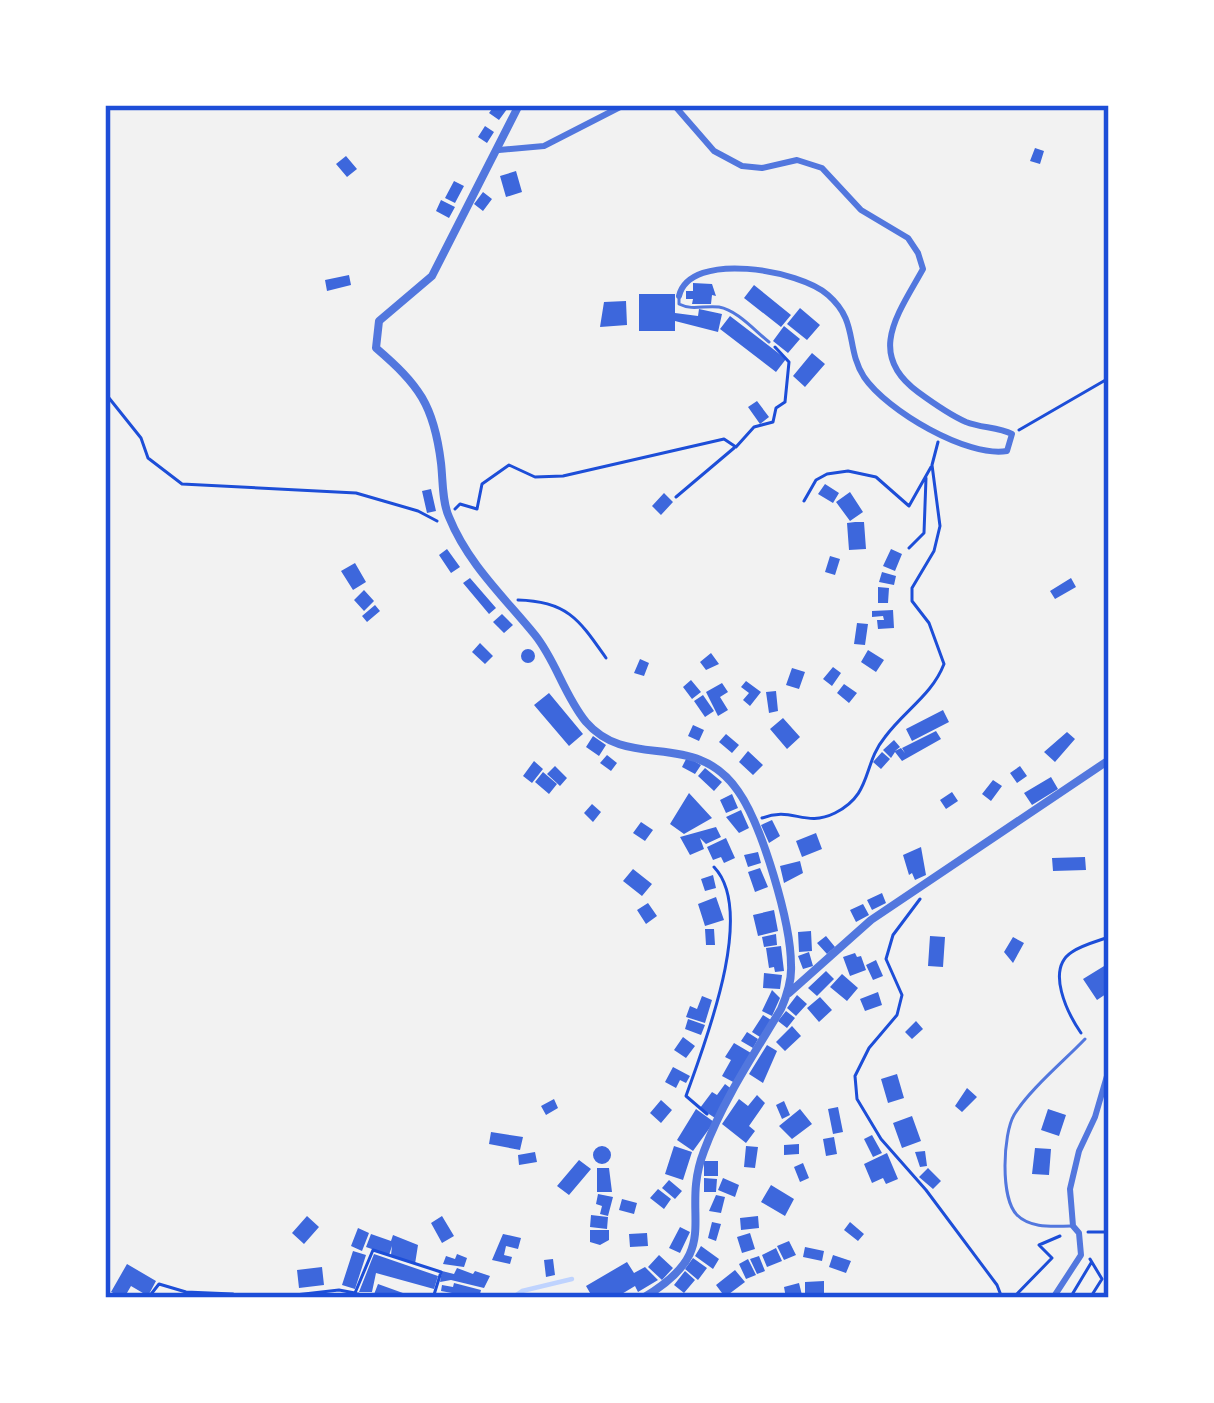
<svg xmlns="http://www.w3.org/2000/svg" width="1214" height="1403" font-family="Inter,sans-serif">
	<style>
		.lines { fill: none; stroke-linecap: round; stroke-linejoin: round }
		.stream { stroke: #bfd3fe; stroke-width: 4.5 }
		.building { fill: #3d67dc }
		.path { stroke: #1d4ed8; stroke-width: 3 }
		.service { stroke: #5277de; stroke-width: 3 }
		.minor { stroke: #5277de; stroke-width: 6 }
		.tertiary { stroke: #5277de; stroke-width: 8 }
		.neatline { fill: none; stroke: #1d4ed8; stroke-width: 4.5 }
	</style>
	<rect width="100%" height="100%" fill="#f2f2f2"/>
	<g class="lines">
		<path class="stream" d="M 512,1298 L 522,1291 L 572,1279"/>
	</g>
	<path class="building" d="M 495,105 L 510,105 L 499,120 L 489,113 Z
		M 485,126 L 494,132 L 487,143 L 478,137 Z
		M 1035,148 L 1044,151 L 1040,164 L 1030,161 Z
		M 346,156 L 357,169 L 347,177 L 336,164 Z
		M 516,171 L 522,192 L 506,197 L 500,176 Z
		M 454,181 L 464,186 L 455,203 L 445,198 Z
		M 483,192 L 492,199 L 483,211 L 474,204 Z
		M 441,200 L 455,207 L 449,218 L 436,211 Z
		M 349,275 L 351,285 L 327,291 L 325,280 Z
		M 693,283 L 712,284 L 716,296 L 712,295 L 711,304 L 692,304 L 693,299 L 686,299 L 686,291 L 693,291 Z
		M 754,285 L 791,315 L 781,327 L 744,298 Z
		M 639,294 L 675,294 L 675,313 L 698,316 L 699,309 L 722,314 L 718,332 L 675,321 L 675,331 L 639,331 Z
		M 626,301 L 627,325 L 600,327 L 604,302 Z
		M 800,308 L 820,325 L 807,340 L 787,324 Z
		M 730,316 L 786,359 L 776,372 L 720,329 Z
		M 784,326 L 800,339 L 788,353 L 773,341 Z
		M 812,353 L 825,364 L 805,387 L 793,376 Z
		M 757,401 L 769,417 L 760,424 L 748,407 Z
		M 825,484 L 839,493 L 833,503 L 818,494 Z
		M 431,489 L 436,511 L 427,513 L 422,491 Z
		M 850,492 L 863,512 L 850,521 L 836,502 Z
		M 664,493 L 673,502 L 661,515 L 652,506 Z
		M 855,522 L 864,522 L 866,549 L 849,550 L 847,523 Z
		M 447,549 L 460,567 L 451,573 L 439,555 Z
		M 891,549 L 902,554 L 895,571 L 883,566 Z
		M 830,556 L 840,559 L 835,575 L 825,572 Z
		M 355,563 L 366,582 L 353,590 L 341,571 Z
		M 882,572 L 896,576 L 894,585 L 879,582 Z
		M 470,578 L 496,608 L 489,614 L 463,583 Z
		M 1071,578 L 1076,587 L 1055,599 L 1050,591 Z
		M 878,587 L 889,588 L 888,603 L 878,603 Z
		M 364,590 L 374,601 L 364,611 L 354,600 Z
		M 375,605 L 380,611 L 367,622 L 362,616 Z
		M 893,610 L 894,628 L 878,629 L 877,620 L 884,620 L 883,616 L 872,617 L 872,611 Z
		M 502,614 L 513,625 L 504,633 L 493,622 Z
		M 857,623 L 868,624 L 865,645 L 854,644 Z
		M 480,643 L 493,656 L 485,664 L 472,652 Z
		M521 656a7 7 0 1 1 14 0a7 7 0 1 1-14 0Z
		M 868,650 L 884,660 L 876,672 L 861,662 Z
		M 711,653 L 719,664 L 706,670 L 700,662 Z
		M 640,659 L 649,663 L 644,676 L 634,673 Z
		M 833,667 L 841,673 L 832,686 L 823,679 Z
		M 792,668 L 805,672 L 799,689 L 786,685 Z
		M 691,680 L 701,692 L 692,699 L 683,687 Z
		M 746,681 L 761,692 L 750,706 L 743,700 L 749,693 L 741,687 Z
		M 722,683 L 728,692 L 720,697 L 728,710 L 718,716 L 706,692 Z
		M 844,684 L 857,693 L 849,703 L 837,693 Z
		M 776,691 L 778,711 L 769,713 L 766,692 Z
		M 549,693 L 583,734 L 569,746 L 534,705 Z
		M 703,695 L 714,711 L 705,717 L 694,701 Z
		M 943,710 L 949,722 L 912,741 L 906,729 Z
		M 783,718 L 800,737 L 787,749 L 770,729 Z
		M 693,725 L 704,730 L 699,741 L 688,736 Z
		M 936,731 L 941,739 L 902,761 L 895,752 L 891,758 L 883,750 L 894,740 L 900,747 L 895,751 L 901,748 L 905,753 L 902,748 Z
		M 1067,732 L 1075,739 L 1055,762 L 1044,752 Z
		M 726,734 L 739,745 L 732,753 L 719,742 Z
		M 593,736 L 606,745 L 599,756 L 586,747 Z
		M 748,751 L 763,765 L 753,775 L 739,762 Z
		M 882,752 L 890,759 L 881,769 L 873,762 Z
		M 607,755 L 617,763 L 611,771 L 600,763 Z
		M 687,757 L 701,765 L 695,774 L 682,767 Z
		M 534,761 L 543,769 L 532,783 L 523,776 Z
		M 555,766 L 567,778 L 560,786 L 547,774 Z
		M 1020,766 L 1027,776 L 1017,783 L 1010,773 Z
		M 705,768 L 722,782 L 714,791 L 698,776 Z
		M 543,772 L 557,784 L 549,794 L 535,782 Z
		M 1051,777 L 1058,789 L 1032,805 L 1024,793 Z
		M 993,780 L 1002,786 L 991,801 L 982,794 Z
		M 952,792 L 958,801 L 946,809 L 940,800 Z
		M 689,793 L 712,818 L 684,834 L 670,824 Z
		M 732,794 L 738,808 L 726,813 L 720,800 Z
		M 592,804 L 601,812 L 593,822 L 584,813 Z
		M 741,810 L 749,828 L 739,833 L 726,817 Z
		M 772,820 L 780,836 L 769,843 L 761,825 Z
		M 641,822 L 653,830 L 645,841 L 633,833 Z
		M 716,827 L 721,837 L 706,844 L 700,838 L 704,849 L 690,855 L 680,837 Z
		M 816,833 L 822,849 L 802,857 L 796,841 Z
		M 726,838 L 735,858 L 724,863 L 721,857 L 713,860 L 707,847 Z
		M 921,847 L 926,875 L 915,880 L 912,873 L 909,875 L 903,855 Z
		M 758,852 L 761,863 L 748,867 L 744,855 Z
		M 1085,857 L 1086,870 L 1053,871 L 1052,858 Z
		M 800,861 L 803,873 L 784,883 L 780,866 Z
		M 760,868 L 768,887 L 755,892 L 748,872 Z
		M 633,869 L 652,884 L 642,896 L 623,881 Z
		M 713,875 L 716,888 L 705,891 L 701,879 Z
		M 882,893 L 886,903 L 872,910 L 867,900 Z
		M 716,897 L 724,920 L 705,926 L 698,904 Z
		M 648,903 L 657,916 L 646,924 L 637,910 Z
		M 863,904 L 869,915 L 856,922 L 850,910 Z
		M 774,910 L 778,931 L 758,936 L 753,915 Z
		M 705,929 L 714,929 L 715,945 L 706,945 Z
		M 811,931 L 812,951 L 799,952 L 798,932 Z
		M 776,934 L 777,945 L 764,947 L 762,937 Z
		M 826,936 L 835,947 L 827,954 L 817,943 Z
		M 930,936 L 945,937 L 943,967 L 928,966 Z
		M 1013,937 L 1024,943 L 1013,963 L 1004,952 Z
		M 781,946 L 784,971 L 775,972 L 774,967 L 769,968 L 766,948 Z
		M 809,952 L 813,966 L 803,969 L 798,956 Z
		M 855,953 L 857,957 L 861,956 L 866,970 L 850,976 L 843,957 Z
		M 876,960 L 883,976 L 873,980 L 866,965 Z
		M 1109,963 L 1109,992 L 1097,1000 L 1083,979 Z
		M 826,971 L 834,979 L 817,996 L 808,988 Z
		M 764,973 L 782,975 L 780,989 L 763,988 Z
		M 842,974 L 858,988 L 847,1001 L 830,987 Z
		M 772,990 L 780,998 L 772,1016 L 762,1011 Z
		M 878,992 L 882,1005 L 865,1011 L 860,999 Z
		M 797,995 L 807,1004 L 796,1016 L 787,1008 Z
		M 702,996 L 712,1000 L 705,1023 L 686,1017 L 690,1006 L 697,1009 Z
		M 820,997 L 832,1010 L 819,1022 L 807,1008 Z
		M 786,1011 L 795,1018 L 787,1028 L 778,1021 Z
		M 763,1015 L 771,1020 L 760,1037 L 752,1032 Z
		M 688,1019 L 705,1025 L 701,1035 L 685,1029 Z
		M 916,1021 L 923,1029 L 912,1039 L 905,1032 Z
		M 792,1026 L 801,1036 L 785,1051 L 776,1042 Z
		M 747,1032 L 758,1039 L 753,1048 L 741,1041 Z
		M 683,1037 L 695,1046 L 686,1058 L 674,1050 Z
		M 734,1043 L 751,1053 L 735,1083 L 722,1076 L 731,1060 L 725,1057 Z
		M 767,1045 L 777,1051 L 763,1083 L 749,1074 Z
		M 673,1067 L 690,1076 L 686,1083 L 680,1080 L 676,1088 L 665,1082 Z
		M 897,1074 L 904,1098 L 888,1103 L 881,1079 Z
		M 725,1084 L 733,1090 L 715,1118 L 700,1108 L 712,1092 L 717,1095 Z
		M 967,1088 L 977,1097 L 962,1112 L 955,1106 Z
		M 757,1095 L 765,1103 L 749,1126 L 755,1131 L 746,1143 L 722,1124 L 739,1099 L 748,1106 Z
		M 554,1099 L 558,1108 L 546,1115 L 541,1106 Z
		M 661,1100 L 672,1110 L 661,1123 L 650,1113 Z
		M 784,1101 L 790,1115 L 782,1119 L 776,1105 Z
		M 838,1107 L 843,1132 L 833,1134 L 828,1109 Z
		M 696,1109 L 714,1122 L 693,1151 L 677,1140 Z
		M 800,1109 L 812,1124 L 792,1139 L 779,1126 Z
		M 1048,1109 L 1066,1115 L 1059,1136 L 1041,1130 Z
		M 912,1116 L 921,1141 L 902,1148 L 893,1123 Z
		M 491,1132 L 523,1137 L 520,1150 L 489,1144 Z
		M 872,1135 L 882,1153 L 873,1157 L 864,1139 Z
		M 834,1137 L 837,1154 L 826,1156 L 823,1139 Z
		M 799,1144 L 799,1154 L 784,1155 L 784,1145 Z
		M593 1155a9 9 0 1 1 18 0a9 9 0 1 1-18 0Z
		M 674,1146 L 692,1152 L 683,1180 L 665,1174 Z
		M 746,1146 L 758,1147 L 755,1168 L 744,1167 Z
		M 1035,1148 L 1051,1149 L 1049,1175 L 1032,1174 Z
		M 925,1151 L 927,1166 L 920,1167 L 915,1152 Z
		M 535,1152 L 537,1162 L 519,1165 L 518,1155 Z
		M 887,1153 L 898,1179 L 886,1184 L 883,1178 L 872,1183 L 864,1164 Z
		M 579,1160 L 591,1169 L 569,1195 L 557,1186 Z
		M 704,1161 L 718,1161 L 718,1176 L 704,1176 Z
		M 803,1163 L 809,1178 L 800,1182 L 794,1167 Z
		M 597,1168 L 609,1168 L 612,1192 L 597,1192 Z
		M 928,1168 L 941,1181 L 933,1189 L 919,1177 Z
		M 704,1178 L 717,1179 L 716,1192 L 704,1192 Z
		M 723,1178 L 739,1185 L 735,1197 L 718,1190 Z
		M 669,1180 L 682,1191 L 675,1199 L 662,1188 Z
		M 771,1185 L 794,1199 L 785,1216 L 761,1202 Z
		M 658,1189 L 671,1199 L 664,1209 L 650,1198 Z
		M 598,1194 L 613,1197 L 608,1216 L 600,1214 L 602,1206 L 596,1204 Z
		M 716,1195 L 725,1197 L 721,1213 L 709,1211 Z
		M 622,1199 L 637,1203 L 634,1214 L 619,1210 Z
		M 591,1215 L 608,1217 L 607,1229 L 590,1227 Z
		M 307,1216 L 319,1227 L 304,1244 L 292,1233 Z
		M 442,1216 L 454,1236 L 442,1243 L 431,1223 Z
		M 758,1216 L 759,1228 L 741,1230 L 740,1218 Z
		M 712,1222 L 721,1224 L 716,1241 L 708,1238 Z
		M 850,1222 L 864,1234 L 858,1241 L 844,1230 Z
		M 680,1227 L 690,1232 L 680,1253 L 669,1248 Z
		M 358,1228 L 369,1233 L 362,1251 L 351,1246 Z
		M 590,1230 L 609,1230 L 609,1240 L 600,1245 L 590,1242 Z
		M 647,1233 L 648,1246 L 630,1247 L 629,1234 Z
		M 750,1233 L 755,1249 L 742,1253 L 737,1237 Z
		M 371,1234 L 391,1241 L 393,1235 L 418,1245 L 415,1264 L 391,1255 L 392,1246 L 389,1255 L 366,1247 Z
		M 503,1234 L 521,1238 L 518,1249 L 506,1246 L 504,1255 L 512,1257 L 510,1264 L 492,1260 Z
		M 789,1241 L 796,1255 L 784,1260 L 777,1246 Z
		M 701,1246 L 719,1259 L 713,1269 L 695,1256 Z
		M 805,1247 L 824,1251 L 822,1261 L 803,1257 Z
		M 776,1248 L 782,1261 L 767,1267 L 762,1255 Z
		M 353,1251 L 366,1255 L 355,1289 L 342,1285 Z
		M 374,1254 L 438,1276 L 434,1289 L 376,1273 L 372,1292 L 359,1292 Z
		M 457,1254 L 467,1258 L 464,1267 L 443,1264 L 446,1256 L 455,1259 Z
		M 659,1255 L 673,1268 L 662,1280 L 648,1267 Z
		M 833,1255 L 851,1261 L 846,1273 L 829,1267 Z
		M 759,1256 L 765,1271 L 757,1274 L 750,1259 Z
		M 693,1258 L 707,1268 L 698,1280 L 685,1269 Z
		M 553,1259 L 555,1275 L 546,1277 L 544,1260 Z
		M 748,1259 L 756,1275 L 746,1279 L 739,1264 Z
		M 627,1262 L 634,1273 L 645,1267 L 658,1280 L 638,1292 L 635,1286 L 615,1298 L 593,1298 L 586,1286 Z
		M 127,1264 L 156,1281 L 148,1296 L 131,1286 L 124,1298 L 111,1292 Z
		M 322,1267 L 324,1285 L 299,1288 L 297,1270 Z
		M 457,1268 L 473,1274 L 475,1271 L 490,1276 L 484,1288 L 451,1280 L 440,1282 L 442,1271 L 454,1274 Z
		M 735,1270 L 745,1282 L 725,1297 L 716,1285 Z
		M 685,1271 L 695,1280 L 684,1293 L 674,1285 Z
		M 824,1281 L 824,1296 L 805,1296 L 805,1282 Z
		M 454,1283 L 481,1290 L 479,1298 L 441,1291 L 442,1285 L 453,1287 Z
		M 799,1283 L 802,1295 L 786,1298 L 784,1287 Z
		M 378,1284 L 414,1297 L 414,1298 L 373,1297 Z"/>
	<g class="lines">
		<path class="path" d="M 105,393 L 141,438 L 148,458 L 182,484 L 356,493 L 418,511 L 437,521
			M 1019,430 L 1109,378
			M 676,497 L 734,448
			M 804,501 L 816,480 L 827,474 L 848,471 L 876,477 L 909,506 L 931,467
			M 455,509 L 460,504 L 477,509 L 482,484 L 509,465 L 535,477 L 563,476 L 724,439 L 736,447 L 754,427 L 773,422 L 776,408 L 785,402 L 789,362 L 775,347
			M 909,548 L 924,533 L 926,478
			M 518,600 C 568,601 580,621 606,658
			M 762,818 C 792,806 805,828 835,813 C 873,794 862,765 885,737 C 905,710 932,695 944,664 L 929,623 L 912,601 L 912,588 L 934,551 L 940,526 L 932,465 L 938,442
			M 920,899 L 893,935 L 886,959 L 902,995 L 897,1015 L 869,1048 L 855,1076 L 857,1099 L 881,1139 L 926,1190 L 997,1285 L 1002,1298
			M 1081,1033 C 1068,1014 1045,969 1072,952 C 1082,945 1098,941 1109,937
			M 707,1114 L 686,1096 C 704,1045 757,912 714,867
			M 1088,1232 L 1109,1232
			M 148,1298 L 159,1284 L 186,1292 L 233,1294 L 235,1298
			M 269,1298 L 339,1290 L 355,1293
			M 369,1298 L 355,1293 L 373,1250 L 441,1272 L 433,1298
			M 1013,1298 L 1052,1258 L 1039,1245 L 1060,1236
			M 1070,1298 L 1091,1263
			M 1090,1298 L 1102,1279 L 1090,1259"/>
		<path class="service" d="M 679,298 L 679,304 C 693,311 704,305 719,307 C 737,310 755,331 769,342
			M 1071,1226 C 1054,1226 1031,1229 1017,1215 C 1000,1198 1003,1134 1014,1115 C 1029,1090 1064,1061 1085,1039"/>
		<path class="minor" d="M 674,105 L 714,151 L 742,166 L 762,168 L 797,160 L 822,168 L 861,210 L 908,238 L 918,253 L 923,269 C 898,314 866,354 918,392 C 933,403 950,415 966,422 C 981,428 998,427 1012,434 L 1007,451 C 968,458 887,411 864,377 C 845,347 859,322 828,295 C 800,270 690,250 679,296
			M 499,150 L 544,146 L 624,105
			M 1053,1298 L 1081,1255 L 1079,1233 L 1073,1226 L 1070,1189 L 1079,1151 L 1095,1117 L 1109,1069"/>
		<path class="tertiary" d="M 519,105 L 432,276 L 379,321 L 376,348 C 419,385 434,405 441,463 C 443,480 442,502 449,517 C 468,564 504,597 535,635 C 556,661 564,695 586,722 C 629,772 695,728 738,791 C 762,825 791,923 791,965 C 792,981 787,995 781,1009 C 754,1054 722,1102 704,1151 C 678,1218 727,1248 643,1298
			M 789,993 L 871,920 L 1109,760"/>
	</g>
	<rect width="1214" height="1403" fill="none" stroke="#ffffff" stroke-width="216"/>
	<rect x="108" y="108" width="998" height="1187" class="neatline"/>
</svg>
